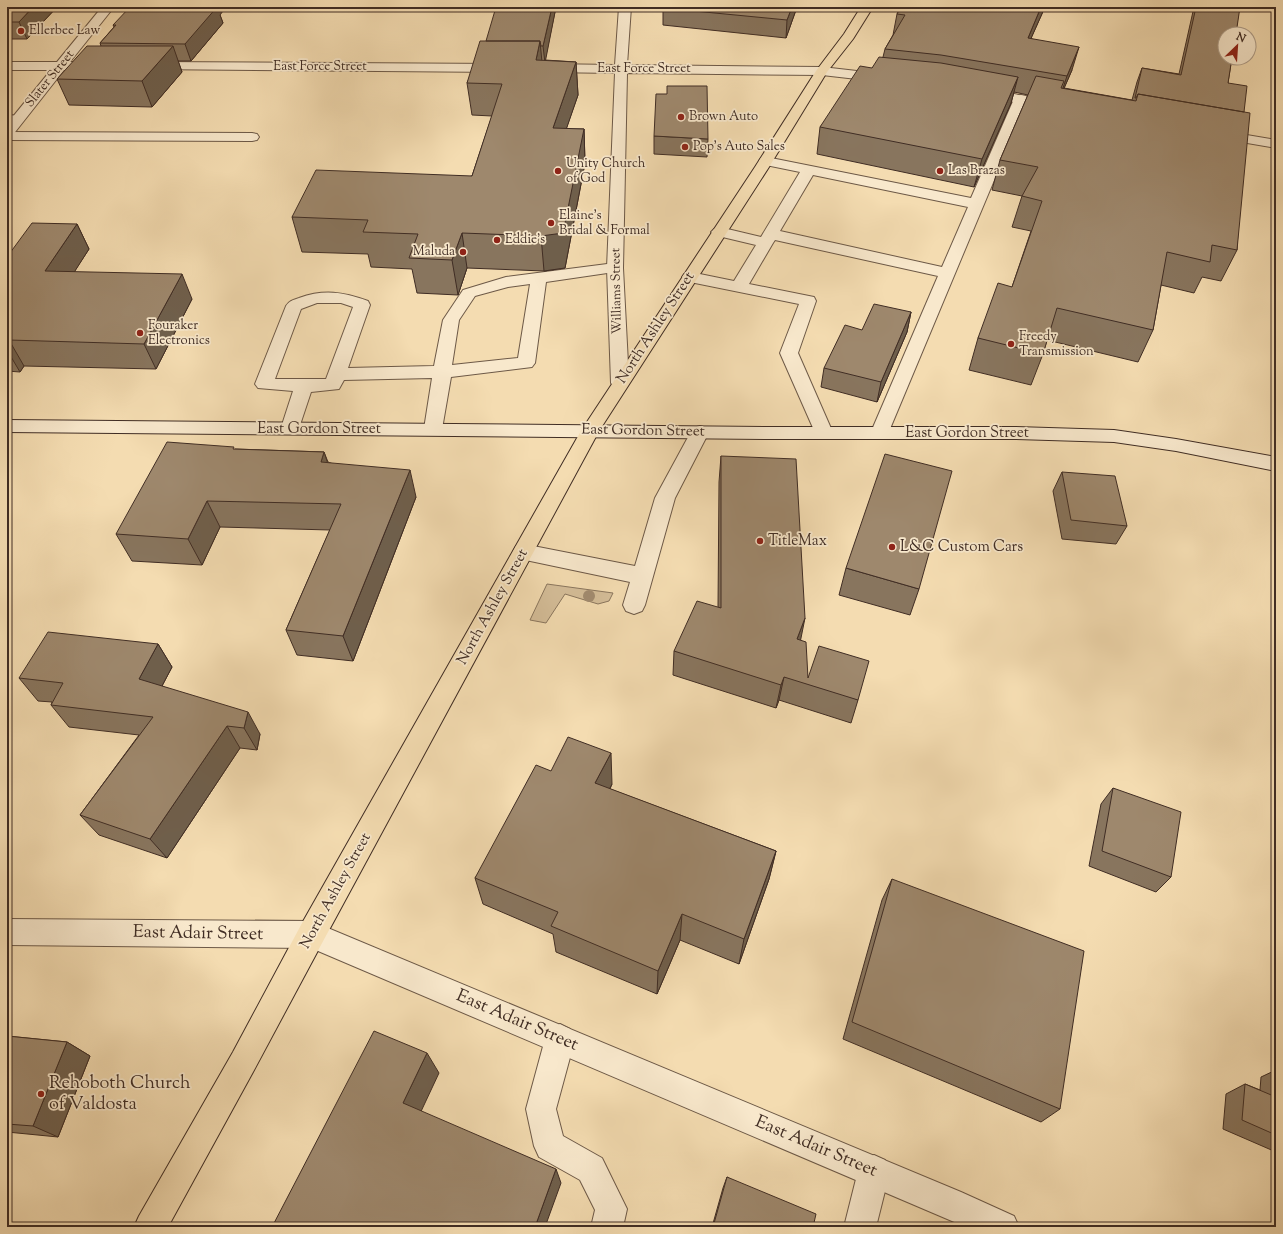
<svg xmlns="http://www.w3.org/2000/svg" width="1283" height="1234" font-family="'Sorts Mill Goudy',serif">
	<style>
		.green { fill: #d5be99; stroke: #8a765e }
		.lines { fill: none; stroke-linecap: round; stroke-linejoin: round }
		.lane-casing { stroke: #6d5947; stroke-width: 2 }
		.street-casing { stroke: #6d5947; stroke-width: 2 }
		.secondary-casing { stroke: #402d24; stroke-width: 2 }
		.primary-casing { stroke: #402d24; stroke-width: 2 }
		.lane { fill: #f8e8cc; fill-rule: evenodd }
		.street { fill: #f8e8cc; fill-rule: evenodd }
		.secondary { fill: #f8e8cc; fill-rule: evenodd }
		.primary { fill: #f4dcb1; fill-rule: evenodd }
		.tree { fill: #a28c70 }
		.wall { fill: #88755e; stroke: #402d24 }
		.shaded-wall { fill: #6f5f4c; stroke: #402d24 }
		.building { fill: #9e886d; stroke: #402d24 }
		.poi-dot { fill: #8f2418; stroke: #f8e8cc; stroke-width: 1.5 }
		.labels { text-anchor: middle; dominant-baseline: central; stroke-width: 3.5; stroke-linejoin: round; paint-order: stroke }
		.far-poi-label { font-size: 13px; fill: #402d24; stroke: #f8e8cc; text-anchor: start }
		.far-street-label { font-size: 13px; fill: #402d24; stroke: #f8e8cc }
		.street-label { font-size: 15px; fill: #402d24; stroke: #f8e8cc }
		.poi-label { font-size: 15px; fill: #402d24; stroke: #f8e8cc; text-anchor: start }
		.near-street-label { font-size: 18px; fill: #402d24; stroke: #f8e8cc }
		.near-poi-label { font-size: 18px; fill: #402d24; stroke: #f8e8cc; text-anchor: start }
	</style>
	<rect width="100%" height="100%" fill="#f4dcb1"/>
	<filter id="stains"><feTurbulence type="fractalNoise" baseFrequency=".005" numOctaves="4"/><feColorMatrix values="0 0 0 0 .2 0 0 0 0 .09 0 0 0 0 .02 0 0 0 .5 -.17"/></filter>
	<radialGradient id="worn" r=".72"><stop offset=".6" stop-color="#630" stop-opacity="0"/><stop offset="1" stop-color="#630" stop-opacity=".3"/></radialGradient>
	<path class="green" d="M 547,584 L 613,593 L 609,601 L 598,604 L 565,594 L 546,623 L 530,620 Z"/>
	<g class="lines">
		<g class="lane-casing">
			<path id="lane" d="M 1021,95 L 1026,96 L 1028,99 L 887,436 L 880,438 L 873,436 L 871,432 L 938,276 L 775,240 L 773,243 L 749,284 L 814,297 L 816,301 L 798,353 L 833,433 L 831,437 L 824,439 L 817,437 L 780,353 L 799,304 L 690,282 L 684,280 L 682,277 L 684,274 L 690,272 L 734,281 L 756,245 L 714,235 L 711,232 L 714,229 L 719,227 L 761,237 L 800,172 L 761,164 L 759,161 L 761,158 L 766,157 L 971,198 L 1014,99 L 1016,96 ZM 813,175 L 968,207 L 942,267 L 780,231 Z
				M 7,115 L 22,116 L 24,119 L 22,122 L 7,123 Z
				M 7,132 L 252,133 L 257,134 L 259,137 L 257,140 L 252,141 L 7,140 Z
				M 615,263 L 621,265 L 623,268 L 621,271 L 546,282 L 535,363 L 532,367 L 451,377 L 442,429 L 440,433 L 433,435 L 426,433 L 424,429 L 432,378 L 344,380 L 339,389 L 311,392 L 299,428 L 297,432 L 290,434 L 283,432 L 281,428 L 293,391 L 258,388 L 255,384 L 286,306 C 289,301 293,300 299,298 C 324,289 343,292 368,301 L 370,305 L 348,368 L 434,366 L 443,320 L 463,290 L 506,277 ZM 530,284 L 518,358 L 452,365 L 459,320 L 475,296 L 508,287 ZM 317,303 L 341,303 L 353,307 L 326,379 L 275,379 L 301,309 Z
				M 700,426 L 707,428 L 709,432 L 675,498 L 645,605 L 642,611 L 634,614 L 626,611 L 623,605 L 630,582 L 516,558 L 513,552 L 516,546 L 523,544 L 635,566 L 655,498 L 693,428 Z
				M 560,1024 L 570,1029 L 575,1039 L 556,1109 L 563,1136 L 602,1158 L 627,1209 L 623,1227 L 591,1227 L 595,1210 L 580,1180 L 539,1157 L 534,1146 L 526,1109 L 545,1039 L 550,1029 Z
				M 874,1155 L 885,1160 L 890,1171 L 876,1227 L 844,1227 L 858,1171 L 863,1160 Z"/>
		</g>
		<g class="street-casing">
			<path id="street" d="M 102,7 L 114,7 L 70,62 L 98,62 L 102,63 L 104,66 L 102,69 L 64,70 L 12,136 L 7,137 L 7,124 L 51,70 L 7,70 L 7,62 L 57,62 Z
				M 619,7 L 631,7 L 627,65 L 822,67 L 883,74 L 888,75 L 889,78 L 888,81 L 883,82 L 822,75 L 627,73 L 623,268 L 629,383 L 626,387 L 620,389 L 614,387 L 611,383 L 607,268 L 615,73 L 546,72 L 542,71 L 540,68 L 542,65 L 546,64 L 615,65 Z
				M 150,62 L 502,64 L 506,65 L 508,68 L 506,71 L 502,72 L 146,69 L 144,66 L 146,63 Z
				M 983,88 L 1055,102 L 1060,103 L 1062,106 L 1060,109 L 1055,110 L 978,95 L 977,92 L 978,89 Z
				M 1217,130 L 1276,140 L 1276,148 L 1212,137 L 1210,134 L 1212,131 Z
				M 7,919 L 311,921 L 961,1192 L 1014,1216 L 1019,1227 L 966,1227 L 311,948 L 7,945 Z"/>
		</g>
		<g class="secondary-casing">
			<path id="secondary" d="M 7,420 L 772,427 L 1015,427 L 1114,430 L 1176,439 L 1276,457 L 1276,471 L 1176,451 L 1114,442 L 1015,439 L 772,439 L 7,432 Z"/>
		</g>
		<g class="primary-casing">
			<path id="primary" d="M 861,7 L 873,7 L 853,39 L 827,72 L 769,167 L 599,431 L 321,945 L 253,1072 L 168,1227 L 134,1227 L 139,1216 L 233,1052 L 301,925 L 581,431 L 755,167 L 816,71 L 844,34 Z"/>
		</g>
		<use href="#lane" class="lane"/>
		<use href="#street" class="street"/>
		<use href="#secondary" class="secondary"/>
		<use href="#primary" class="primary"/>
	</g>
	<circle class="tree" cx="589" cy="596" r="6"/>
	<path class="wall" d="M 7,7 L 57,7 L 27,39 L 7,39 Z
		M 556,7 L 545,60 L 576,62 L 578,95 L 566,129 L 584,129 L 585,163 L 565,268 L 544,271 L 467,268 L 458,295 L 417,293 L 412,269 L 371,267 L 368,254 L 302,252 L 292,217 L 472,176 L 492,116 L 472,115 L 467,83 L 486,41 Z
		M 663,7 L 797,7 L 786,38 L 663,25 Z
		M 901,7 L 1045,7 L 1031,38 L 1072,70 L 1064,88 L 1132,100 L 1137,82 L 1142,68 L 1179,74 L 1194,7 L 1244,7 L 1242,10 L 1239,10 L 1228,83 L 1244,112 L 1237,250 L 1221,281 L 1202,277 L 1194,293 L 1161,285 L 1153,330 L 1138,362 L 1047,340 L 1043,354 L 1031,385 L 969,370 L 978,338 L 1012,287 L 1031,231 L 1012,227 L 1022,196 L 992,190 L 1000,160 L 1028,95 L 1014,92 L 1011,103 L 974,187 L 817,154 L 820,127 L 872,68 L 883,57 L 885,49 L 893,35 L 897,14 Z
		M 220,15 L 223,23 L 191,61 L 178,61 L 182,72 L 152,107 L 69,105 L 57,79 L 101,46 L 100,43 L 114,27 L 113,25 Z
		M 654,136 L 708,139 L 707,157 L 654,154 Z
		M 77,224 L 89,249 L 74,272 L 192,299 L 156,369 L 24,366 L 20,372 L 7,371 L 7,257 Z
		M 911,312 L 907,332 L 877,402 L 821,387 L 824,368 L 862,330 Z
		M 235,449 L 324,452 L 328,462 L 416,497 L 353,661 L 297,655 L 286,630 L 330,530 L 220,527 L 202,565 L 132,561 L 116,534 Z
		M 721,456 L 800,640 L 808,678 L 858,700 L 851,723 L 779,700 L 776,708 L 673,675 L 674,651 L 718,607 L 719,482 Z
		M 1062,472 L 1127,526 L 1116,544 L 1062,539 L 1053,491 Z
		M 846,568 L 919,589 L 910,615 L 839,595 Z
		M 158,644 L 172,667 L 162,686 L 260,734 L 257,750 L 240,748 L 167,858 L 99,835 L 80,815 L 139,735 L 69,727 L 51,705 L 52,702 L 38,701 L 19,678 Z
		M 551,771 L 612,784 L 610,789 L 776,851 L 769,879 L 739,964 L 680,940 L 657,994 L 556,952 L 553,934 L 483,904 L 475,878 Z
		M 1113,788 L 1171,877 L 1156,892 L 1089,866 L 1101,804 Z
		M 892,879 L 1060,1109 L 1041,1122 L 843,1039 L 882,900 Z
		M 7,1036 L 67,1042 L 90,1056 L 58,1137 L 7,1132 Z
		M 1276,1070 L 1276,1152 L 1223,1129 L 1226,1094 L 1245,1084 L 1260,1090 L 1261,1077 Z
		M 727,1177 L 813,1227 L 712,1227 L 723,1188 Z"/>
	<path class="shaded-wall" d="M 33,7 L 57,7 L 27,39 L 19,22 Z
		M 209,7 L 226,7 L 220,15 L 223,23 L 191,61 L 185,44 Z
		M 552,7 L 556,7 L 545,63 L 543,46 Z
		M 792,7 L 797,7 L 786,38 L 787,20 Z
		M 1041,7 L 1045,7 L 1021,61 L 1028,38 Z
		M 540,41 L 543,73 L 536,60 Z
		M 173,46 L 182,72 L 152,107 L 142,81 Z
		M 1079,47 L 1072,70 L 1059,100 L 1067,76 Z
		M 576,62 L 578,95 L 555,162 L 553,128 Z
		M 1018,77 L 1011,103 L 974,187 L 982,159 Z
		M 584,129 L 585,163 L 565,268 L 544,271 L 541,236 Z
		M 77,224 L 89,249 L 59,296 L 45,271 Z
		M 462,233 L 467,268 L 458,295 L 452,260 Z
		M 182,274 L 192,299 L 156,369 L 144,344 Z
		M 911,312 L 907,332 L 877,402 L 881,382 Z
		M 9,340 L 24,366 L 20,372 L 7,350 L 7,343 Z
		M 324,452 L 333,479 L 321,462 Z
		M 410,470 L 416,497 L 353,661 L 343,636 Z
		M 207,501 L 220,527 L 202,565 L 188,539 Z
		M 805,618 L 800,643 L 797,639 Z
		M 158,644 L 172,667 L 154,701 L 139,679 Z
		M 784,677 L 779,700 L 776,708 L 781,685 Z
		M 248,712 L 260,734 L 257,750 L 244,728 Z
		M 227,726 L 240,748 L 167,858 L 150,839 Z
		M 611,753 L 612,784 L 597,813 L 595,783 Z
		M 776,851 L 769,879 L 739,964 L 744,939 Z
		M 682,914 L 680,940 L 657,994 L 658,971 Z
		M 67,1042 L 90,1056 L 58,1137 L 33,1126 Z
		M 427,1053 L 439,1073 L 417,1120 L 403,1103 Z
		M 556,1169 L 561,1183 L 545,1227 L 535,1227 Z"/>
	<path class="building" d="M 7,7 L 33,7 L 19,22 L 7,22 Z
		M 130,7 L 217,7 L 185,44 L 100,43 L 116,25 L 113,25 Z
		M 496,7 L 552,7 L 543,46 L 541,46 L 540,41 L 486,41 Z
		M 663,7 L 792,7 L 787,20 L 663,8 Z
		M 901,7 L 1041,7 L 1028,38 L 1079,47 L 1067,76 L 941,55 L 885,49 L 905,15 L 897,14 Z
		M 1196,7 L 1240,7 L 1236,34 L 1225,34 L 1225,58 L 1232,58 L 1228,83 L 1247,86 L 1244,112 L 1138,94 L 1136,98 L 1135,98 L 1142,68 L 1181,75 Z
		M 480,41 L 540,41 L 536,60 L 576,62 L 553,128 L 584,129 L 563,233 L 541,236 L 462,233 L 452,260 L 409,258 L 418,234 L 363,232 L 368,220 L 292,217 L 316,170 L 472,176 L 502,84 L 467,83 Z
		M 87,46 L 173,46 L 142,81 L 57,79 Z
		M 879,57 L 941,63 L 1018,77 L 982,159 L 820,127 L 860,66 L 872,68 Z
		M 1036,76 L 1064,81 L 1061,88 L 1136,101 L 1138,94 L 1250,113 L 1237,250 L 1212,245 L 1210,262 L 1167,252 L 1153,330 L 1057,308 L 1043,354 L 978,338 L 998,283 L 1012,287 L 1042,201 L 1022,196 L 1038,167 L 1000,160 Z
		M 667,86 L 707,86 L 708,139 L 654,136 L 656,94 L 667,94 Z
		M 32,223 L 77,224 L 45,271 L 182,274 L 144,344 L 9,340 L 7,343 L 7,257 Z
		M 874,304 L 911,312 L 881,382 L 824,368 L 845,325 L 862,330 Z
		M 167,442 L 234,447 L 233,449 L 324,452 L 321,462 L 410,470 L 343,636 L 286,630 L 341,504 L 207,501 L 188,539 L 116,534 Z
		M 885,454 L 952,471 L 919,589 L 846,568 Z
		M 721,456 L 796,459 L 805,618 L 797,639 L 806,642 L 808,678 L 819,646 L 869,661 L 858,700 L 784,677 L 781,685 L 674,651 L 697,601 L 721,608 Z
		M 1062,472 L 1115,476 L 1127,526 L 1071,520 Z
		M 48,632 L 158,644 L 139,679 L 248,712 L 244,728 L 227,726 L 150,839 L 80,815 L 153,717 L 51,705 L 63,683 L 19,678 Z
		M 568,737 L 611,753 L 595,783 L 776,851 L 744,939 L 682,914 L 658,971 L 551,926 L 558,912 L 475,878 L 536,765 L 551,771 Z
		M 1113,788 L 1181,812 L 1171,877 L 1102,851 Z
		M 892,879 L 1084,951 L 1060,1109 L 852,1022 Z
		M 374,1031 L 427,1053 L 403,1103 L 556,1169 L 535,1227 L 272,1227 Z
		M 7,1036 L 67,1042 L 33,1126 L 7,1124 Z
		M 1245,1084 L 1276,1097 L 1276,1135 L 1242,1120 Z
		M 727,1177 L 816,1214 L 813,1227 L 713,1227 Z"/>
	<g class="poi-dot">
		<circle cx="21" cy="31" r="4"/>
		<circle cx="681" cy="117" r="4"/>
		<circle cx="685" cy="147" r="4"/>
		<circle cx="558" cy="171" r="4"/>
		<circle cx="940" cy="171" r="4"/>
		<circle cx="551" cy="223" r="4"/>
		<circle cx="497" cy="240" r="4"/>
		<circle cx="463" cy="252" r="4"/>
		<circle cx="140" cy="333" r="4"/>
		<circle cx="1011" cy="344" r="4"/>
		<circle cx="760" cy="541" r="4"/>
		<circle cx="892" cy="547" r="4"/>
		<circle cx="41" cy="1094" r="4"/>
	</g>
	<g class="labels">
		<g class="far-poi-label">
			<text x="29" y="31">Ellerbee Law</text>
			<text x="689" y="117">Brown Auto</text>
			<text x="693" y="147">Pop's Auto Sales</text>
			<text x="566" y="164">Unity Church<tspan x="566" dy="15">of God</tspan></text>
			<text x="948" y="171">Las Brazas</text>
			<text x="559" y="216">Elaine's<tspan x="559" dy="15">Bridal &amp; Formal</tspan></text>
			<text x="505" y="240">Eddie's</text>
			<text x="455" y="252" text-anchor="end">Maluda</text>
			<text x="148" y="326">Fouraker<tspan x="148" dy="15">Electronics</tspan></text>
			<text x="1019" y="337">Freedy<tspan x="1019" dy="15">Transmission</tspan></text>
		</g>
		<g class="far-street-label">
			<text x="320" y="67">East Force Street</text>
			<text x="644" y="69">East Force Street</text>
			<text transform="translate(50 79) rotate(-51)">Slater Street</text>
			<text transform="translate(617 291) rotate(-91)">Williams Street</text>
		</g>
		<g class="street-label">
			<text transform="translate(656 328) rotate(-57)">North Ashley Street</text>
			<text x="319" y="429">East Gordon Street</text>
			<text transform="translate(643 431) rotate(1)">East Gordon Street</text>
			<text x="967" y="433">East Gordon Street</text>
			<text transform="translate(493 607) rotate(-61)">North Ashley Street</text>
			<text transform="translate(336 891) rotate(-61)">North Ashley Street</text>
		</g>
		<g class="poi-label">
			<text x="768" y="541">TitleMax</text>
			<text x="900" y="547">L&amp;C Custom Cars</text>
		</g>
		<g class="near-street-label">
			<text transform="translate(198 934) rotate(1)">East Adair Street</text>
			<text transform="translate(517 1021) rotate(23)">East Adair Street</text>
			<text transform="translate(816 1147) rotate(23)">East Adair Street</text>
		</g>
		<g class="near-poi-label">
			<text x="49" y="1084">Rehoboth Church<tspan x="49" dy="21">of Valdosta</tspan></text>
		</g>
	</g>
	<rect width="1283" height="1234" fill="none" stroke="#f4dcb1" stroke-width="24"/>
	<rect x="8" y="8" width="1267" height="1218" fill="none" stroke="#402d24" stroke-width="2"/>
	<rect x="12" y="12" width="1259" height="1210" fill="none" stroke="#402d24"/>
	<g transform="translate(1237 46) rotate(25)"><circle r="19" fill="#f8e8cc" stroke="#ae9d89"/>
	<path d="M0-3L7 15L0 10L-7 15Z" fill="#8f2418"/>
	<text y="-6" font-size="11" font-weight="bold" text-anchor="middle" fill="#402d24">N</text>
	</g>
	<rect width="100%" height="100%" filter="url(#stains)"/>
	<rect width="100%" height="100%" fill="url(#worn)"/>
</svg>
